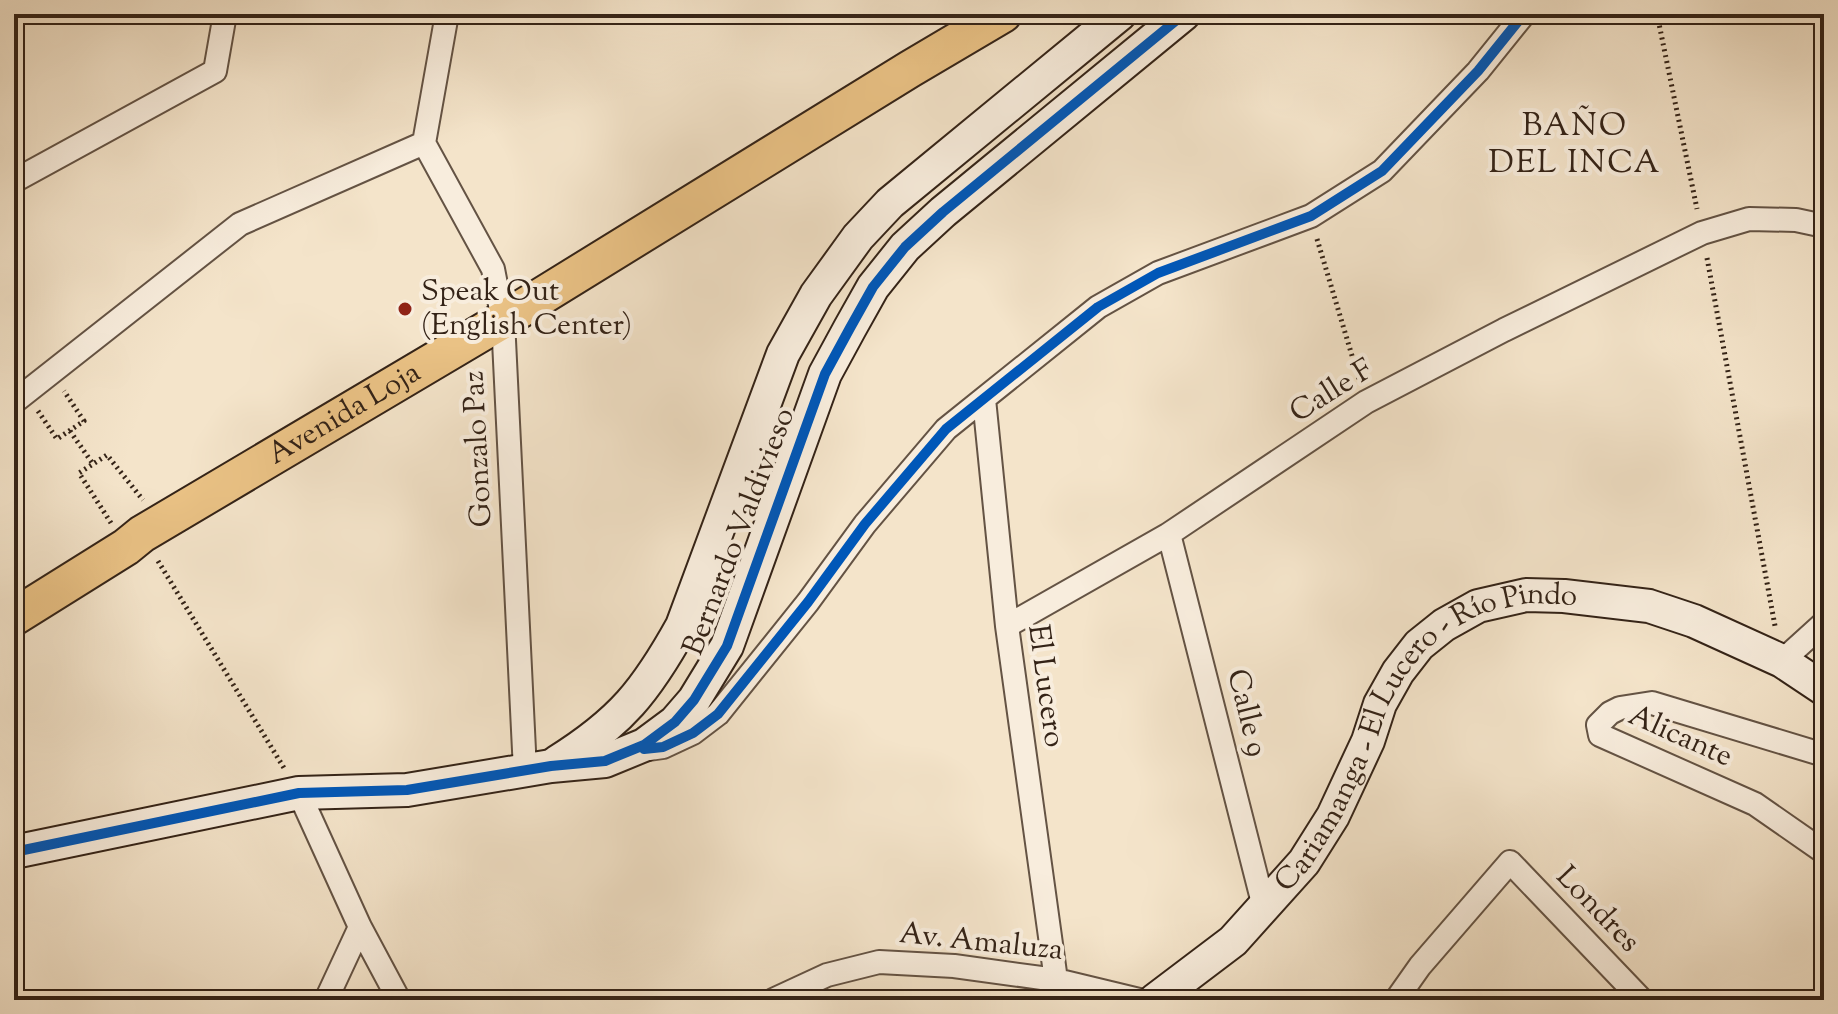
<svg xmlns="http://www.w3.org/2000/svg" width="1838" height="1014" font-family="'Sorts Mill Goudy',serif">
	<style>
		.building { fill: #e8b59b; stroke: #342317; stroke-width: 2 }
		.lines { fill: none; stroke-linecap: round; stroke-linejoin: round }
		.street-casing { stroke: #645344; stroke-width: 26 }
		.secondary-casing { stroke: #342317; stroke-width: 36 }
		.primary-casing { stroke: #342317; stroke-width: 40 }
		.path { stroke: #342317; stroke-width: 5; stroke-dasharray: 2 4; stroke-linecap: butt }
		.street { stroke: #f8eddd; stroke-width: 22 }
		.secondary { stroke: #f8eddd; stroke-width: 32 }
		.primary { stroke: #eac285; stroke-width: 36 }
		.cycleway-casing { stroke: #f8eddd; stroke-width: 15 }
		.cycleway { stroke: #0057b8; stroke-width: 10 }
		.poi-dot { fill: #8f2418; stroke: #f8eddd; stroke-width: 3 }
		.labels { text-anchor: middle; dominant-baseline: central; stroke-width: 8; stroke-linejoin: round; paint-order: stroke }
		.poi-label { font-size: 30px; fill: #342317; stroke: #f8eddd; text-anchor: start }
		.street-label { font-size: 30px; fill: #342317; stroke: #f8eddd }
		.neighbourhood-label { font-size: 32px; letter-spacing: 2px; fill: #342317; stroke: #f8eddd }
	</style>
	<rect width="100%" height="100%" fill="#f4e4ca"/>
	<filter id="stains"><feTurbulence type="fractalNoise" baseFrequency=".0025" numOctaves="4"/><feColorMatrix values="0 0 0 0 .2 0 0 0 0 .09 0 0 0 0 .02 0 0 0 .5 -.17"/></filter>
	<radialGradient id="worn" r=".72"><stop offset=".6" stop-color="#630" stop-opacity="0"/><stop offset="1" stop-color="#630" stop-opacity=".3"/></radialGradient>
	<path class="building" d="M 876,991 L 922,992 L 921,1000 L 875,1000 Z
		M 922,992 L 966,999 L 921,1000 Z"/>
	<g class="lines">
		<g class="street-casing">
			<path id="street" d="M 424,143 L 493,269 L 503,320 L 525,771
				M 14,181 L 215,71 L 225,14
				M 984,399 L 1007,626 L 1056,980
				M 14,402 L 240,224 L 424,143 L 447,14
				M 1169,534 L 1264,907
				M 1007,626 L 1169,534 L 1366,402 L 1504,330 L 1702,233 L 1749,219 L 1796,220 L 1824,226
				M 1782,661 L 1824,623
				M 649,749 L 663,747 L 693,733 L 718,714 L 808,602 L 865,524 L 946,429 L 1098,307 L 1158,273 L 1311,216 L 1382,171 L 1478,71 L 1524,14
				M 1824,755 L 1652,703 L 1620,708 L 1610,713 L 1598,725 L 1600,735 L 1755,804 L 1824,852
				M 299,793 L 360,927 L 399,1000
				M 326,1000 L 360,927
				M 773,1000 L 827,975 L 879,962 L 954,966 L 1056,980 L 1139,1000
				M 1396,1000 L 1420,966 L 1510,862 L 1642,1000"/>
		</g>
		<g class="secondary-casing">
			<g id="secondary">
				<path d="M 557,762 C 621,722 646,691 682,626 L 783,354 L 816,295 L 858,237 L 890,203 L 1120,14"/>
				<path d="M 14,852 L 299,793 L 407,790 L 551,766 L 605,761 L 644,745 L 675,722 L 694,700 L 727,646 L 825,374 L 850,328 L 873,287 L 905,247 L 943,212 L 1184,14"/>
				<path id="s1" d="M 1155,1000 L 1233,941 L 1304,862 L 1333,816 L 1368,741 L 1380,704 L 1398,672 L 1419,645 L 1444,625 L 1478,606 L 1526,595 L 1564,596 L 1649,606 L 1694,621 L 1782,661 L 1824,689"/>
			</g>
		</g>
		<g class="primary-casing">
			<g id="primary">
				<path id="s2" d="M 14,617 L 126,547 L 142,534 L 503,320 L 910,69 L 1003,14"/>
			</g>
		</g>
		<path class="path" d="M 1657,14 L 1697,209
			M 1317,239 L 1359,379
			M 1707,258 L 1775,626
			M 38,411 L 57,439 L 84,421 L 64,391
			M 70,431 L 93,464
			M 111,523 L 79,473 L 107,455 L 143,500
			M 158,561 L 284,768"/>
		<use href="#street" class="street"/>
		<use href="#secondary" class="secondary"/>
		<use href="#primary" class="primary"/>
		<g class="cycleway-casing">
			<path id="cycleway" d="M 644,749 L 663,747 L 693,733 L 718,714 L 808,602 L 865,524 L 946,429 L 1098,307 L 1158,273 L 1311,216 L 1382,171 L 1478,71 L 1524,14
				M 14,852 L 299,793 L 407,790 L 551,766 L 605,761 L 644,745 L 675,722 L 694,700 L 727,646 L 825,374 L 850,328 L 873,287 L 905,247 L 943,212 L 1184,14"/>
		</g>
		<use href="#cycleway" class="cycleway"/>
	</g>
	<circle class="poi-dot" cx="405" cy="309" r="8"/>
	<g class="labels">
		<g class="poi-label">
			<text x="421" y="292">Speak Out<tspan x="421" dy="34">(English Center)</tspan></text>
		</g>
		<g class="street-label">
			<text transform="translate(1332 392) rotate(-32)">Calle F</text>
			<text stroke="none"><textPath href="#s2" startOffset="388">Avenida Loja</textPath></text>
			<text transform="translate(479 449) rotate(-93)">Gonzalo Paz</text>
			<text transform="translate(740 532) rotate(-69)">Bernardo Valdivieso</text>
			<text transform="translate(1045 686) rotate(82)">El Lucero</text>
			<text transform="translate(1246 713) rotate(76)">Calle 9</text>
			<text transform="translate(1680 737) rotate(24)">Alicante</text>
			<text stroke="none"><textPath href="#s1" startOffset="396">Cariamanga - El Lucero - Río Pindo</textPath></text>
			<text transform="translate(1597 910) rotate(46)">Londres</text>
			<text transform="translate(981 943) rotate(6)">Av. Amaluza</text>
		</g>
		<g class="neighbourhood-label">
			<text x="1575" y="127">BAÑO<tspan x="1575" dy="37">DEL INCA</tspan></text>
		</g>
	</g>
	<rect width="1838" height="1014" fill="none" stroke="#f4e4ca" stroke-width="48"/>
	<rect x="16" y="16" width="1806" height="982" fill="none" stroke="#342317" stroke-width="4"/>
	<rect x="24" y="24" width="1790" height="966" fill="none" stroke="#342317" stroke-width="2"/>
	<rect width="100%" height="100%" filter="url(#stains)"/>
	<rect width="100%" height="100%" fill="url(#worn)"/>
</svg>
